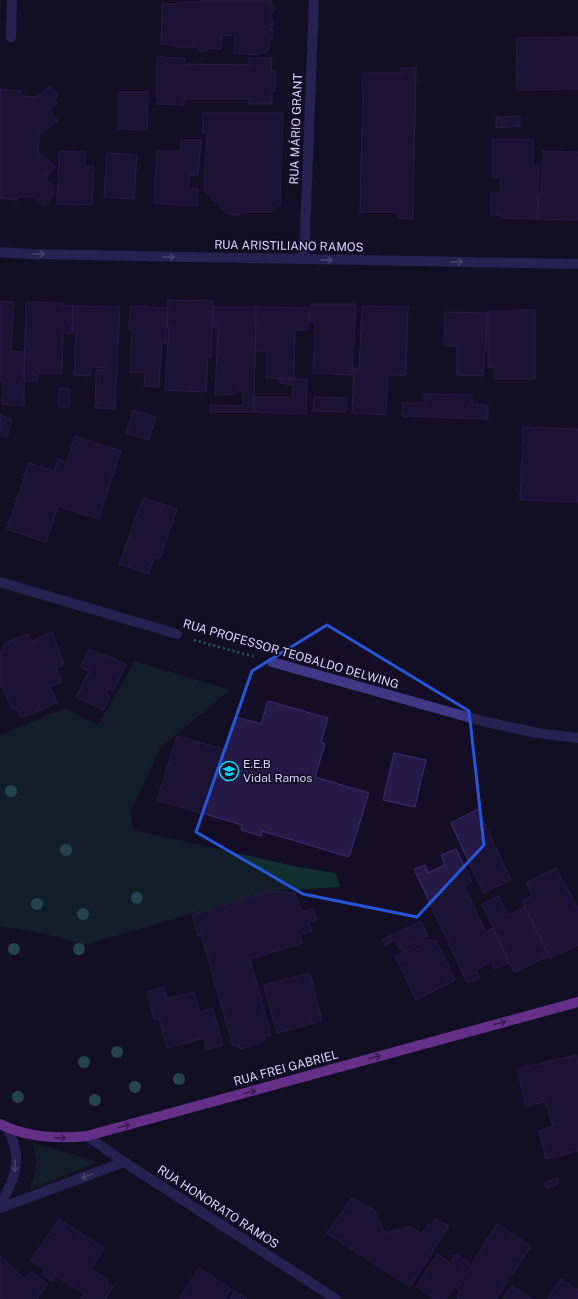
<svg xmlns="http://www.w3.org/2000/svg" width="578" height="1299" font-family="'Public Sans',sans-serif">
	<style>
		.green { fill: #112f2f }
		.building { fill: #251a47; stroke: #3d2b73 }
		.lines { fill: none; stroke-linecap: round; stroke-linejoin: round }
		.path { stroke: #2cb9b7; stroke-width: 2.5; stroke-dasharray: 2 3; stroke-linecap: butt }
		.minor { stroke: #3e3885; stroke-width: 10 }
		.major { stroke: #c859ff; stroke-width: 10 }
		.tree { fill: #3b837e }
		.oneway { stroke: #847dbc }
		.oneway2 { stroke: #643087 }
		.marked { fill: none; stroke: #2655da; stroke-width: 3; stroke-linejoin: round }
		.labels { text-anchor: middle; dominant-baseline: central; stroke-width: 3.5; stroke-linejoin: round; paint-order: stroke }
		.street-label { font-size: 12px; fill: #d9d2ff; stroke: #130e25 }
		.poi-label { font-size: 12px; fill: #d9d2ff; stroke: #130e25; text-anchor: start }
	</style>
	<rect width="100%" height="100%" fill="#130e25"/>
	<path class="green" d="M 135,661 L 230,690 L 160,748 L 130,814 L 134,830 L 298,867 L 336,873 L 340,887 L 269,891 L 85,945 L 49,935 L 0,926 L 0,735 L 65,708 L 98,725 Z
		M 33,1143 L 99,1162 L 29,1190 L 35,1173 L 36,1160 Z"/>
	<path class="building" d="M 200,0 L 272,0 L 272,1 L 269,1 L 274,6 L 274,9 L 271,15 L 274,25 L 270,29 L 273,29 L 272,40 L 268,40 L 270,47 L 268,51 L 265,53 L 260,53 L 259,55 L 233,53 L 235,36 L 222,35 L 221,49 L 209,49 L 206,51 L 201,52 L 198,50 L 196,47 L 176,47 L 176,45 L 161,44 L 162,4 L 178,4 L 178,2 L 199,2 Z
		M 578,37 L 578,89 L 517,90 L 516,38 Z
		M 157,57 L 185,58 L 184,64 L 249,65 L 249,58 L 272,58 L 271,71 L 276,71 L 275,91 L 272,91 L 272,104 L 249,104 L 250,99 L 184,99 L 184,105 L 157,104 Z
		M 401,68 L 416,68 L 413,219 L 398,218 L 398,212 L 360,212 L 363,73 L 401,73 Z
		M 50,86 L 58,95 L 54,99 L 57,103 L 49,109 L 58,121 L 39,135 L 38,152 L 56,167 L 45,178 L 54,186 L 51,192 L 54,194 L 45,206 L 34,197 L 17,197 L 17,200 L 0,198 L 0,89 L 21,91 L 21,96 L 37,97 Z
		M 118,92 L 148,92 L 147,130 L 118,129 Z
		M 203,113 L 283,113 L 280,205 L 271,212 L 245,212 L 238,215 L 227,214 L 204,190 L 207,133 L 202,133 Z
		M 520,116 L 520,126 L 496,128 L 496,117 Z
		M 492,139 L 533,140 L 533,166 L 539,166 L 537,219 L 501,218 L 501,215 L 491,215 L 491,193 L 500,193 L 501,178 L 492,178 Z
		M 181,140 L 201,140 L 198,175 L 189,175 L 188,188 L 198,189 L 197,206 L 154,203 L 157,151 L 181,151 Z
		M 59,151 L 86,152 L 85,166 L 94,166 L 92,205 L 57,204 Z
		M 543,151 L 578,152 L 578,220 L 538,219 L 539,195 L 541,195 Z
		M 107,153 L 137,155 L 134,199 L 104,197 Z
		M 168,300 L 213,301 L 211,358 L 208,357 L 206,392 L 165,390 L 169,327 L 167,327 Z
		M 0,301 L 14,302 L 11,352 L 25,351 L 24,406 L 2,404 L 3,381 L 0,381 Z
		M 26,302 L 63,303 L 63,305 L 73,306 L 72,333 L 63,333 L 62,374 L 37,373 L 37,381 L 24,381 Z
		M 311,304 L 356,304 L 352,375 L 313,373 L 315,322 L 310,322 Z
		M 73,306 L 120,307 L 115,409 L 95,408 L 96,370 L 106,370 L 106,368 L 91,367 L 90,376 L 74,375 L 76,331 L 72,331 Z
		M 130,306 L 168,308 L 166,343 L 162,343 L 159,387 L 144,386 L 145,373 L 130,372 L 132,329 L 129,329 Z
		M 362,306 L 408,307 L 406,375 L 388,375 L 386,415 L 352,413 L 354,368 L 359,369 Z
		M 213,307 L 256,307 L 254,412 L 210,412 L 210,405 L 243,406 L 243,390 L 236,391 L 236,394 L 215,395 L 218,328 L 212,328 Z
		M 256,307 L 309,308 L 308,330 L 295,330 L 294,379 L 266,378 L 266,351 L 255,351 Z
		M 514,310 L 535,310 L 535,379 L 494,379 L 494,367 L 488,367 L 488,311 L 514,311 Z
		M 445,312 L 487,313 L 486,351 L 484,351 L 484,376 L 457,375 L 457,346 L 444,346 Z
		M 277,379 L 307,379 L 306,414 L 254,412 L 255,397 L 292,397 L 293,385 L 280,383 Z
		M 59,388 L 70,389 L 70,407 L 58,407 Z
		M 424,394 L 472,395 L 472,404 L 488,405 L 488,419 L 402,416 L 402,403 L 424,403 Z
		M 314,397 L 347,398 L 346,412 L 313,411 Z
		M 133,410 L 156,417 L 149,440 L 126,433 Z
		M 0,415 L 12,419 L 7,437 L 0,435 Z
		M 523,427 L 578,429 L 578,502 L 520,500 Z
		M 75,436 L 121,451 L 99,519 L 58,506 L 46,542 L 7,529 L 29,463 L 54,471 L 58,459 L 67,462 Z
		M 143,498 L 177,509 L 160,559 L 154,557 L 148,574 L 119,564 Z
		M 52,632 L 64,664 L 56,668 L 62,682 L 50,687 L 57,703 L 21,718 L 16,707 L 12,709 L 2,686 L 0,687 L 0,654 L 5,643 L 28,634 L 31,641 Z
		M 89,649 L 100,655 L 100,654 L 114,658 L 113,659 L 126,664 L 113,691 L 108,689 L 106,694 L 110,696 L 104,710 L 76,697 L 89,671 L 81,667 Z
		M 268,701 L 328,718 L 321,742 L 325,744 L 315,777 L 369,793 L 349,857 L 262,831 L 261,836 L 241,830 L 242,825 L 157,800 L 177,736 L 226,750 L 236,717 L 261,724 Z
		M 394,753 L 426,760 L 415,807 L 383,800 Z
		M 478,809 L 511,880 L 483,893 L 451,823 Z
		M 456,849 L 472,882 L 464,886 L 486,932 L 493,928 L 509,963 L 495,969 L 491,962 L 476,970 L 480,978 L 467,983 L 414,869 L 425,865 L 428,873 L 445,865 L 441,855 Z
		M 556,868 L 563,882 L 564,881 L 578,909 L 578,945 L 550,958 L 522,901 L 532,896 L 526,883 Z
		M 269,891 L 295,893 L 302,912 L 313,908 L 317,920 L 309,923 L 312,931 L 299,935 L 302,943 L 250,959 L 271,1035 L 263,1037 L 265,1039 L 262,1042 L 254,1045 L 252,1043 L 250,1046 L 241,1049 L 238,1047 L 240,1044 L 233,1046 L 201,935 L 198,936 L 192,915 Z
		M 499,896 L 508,915 L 525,907 L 549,956 L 514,972 L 482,904 Z
		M 421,921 L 428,936 L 400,950 L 395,940 L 385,945 L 382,940 Z
		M 425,940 L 436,941 L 455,980 L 416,1000 L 395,956 Z
		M 310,973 L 322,1021 L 277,1033 L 264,985 Z
		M 164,987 L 167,999 L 194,992 L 199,1012 L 213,1008 L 223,1045 L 206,1050 L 204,1038 L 167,1048 L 159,1018 L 154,1019 L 147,992 Z
		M 576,1055 L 578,1062 L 578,1151 L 546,1159 L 539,1131 L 553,1126 L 545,1101 L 526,1107 L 517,1069 Z
		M 558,1178 L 559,1184 L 546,1188 L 545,1182 Z
		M 352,1198 L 374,1210 L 385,1233 L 408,1227 L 422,1233 L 428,1224 L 430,1227 L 435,1219 L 449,1226 L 410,1287 L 327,1233 Z
		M 59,1219 L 104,1248 L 91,1269 L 108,1280 L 106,1283 L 113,1287 L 106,1298 L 107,1299 L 80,1299 L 84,1294 L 56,1276 L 53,1281 L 42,1274 L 45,1270 L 31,1260 Z
		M 497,1224 L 531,1246 L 496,1299 L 459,1299 L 457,1297 L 460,1291 L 456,1288 Z
		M 437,1254 L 451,1263 L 456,1254 L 469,1263 L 446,1299 L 435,1299 L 416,1287 Z
		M 0,1256 L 25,1279 L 31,1272 L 48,1284 L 37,1299 L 0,1299 Z
		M 199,1268 L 231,1289 L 225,1299 L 179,1299 Z
		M 561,1279 L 578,1290 L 578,1299 L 547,1299 Z
		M 512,1286 L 532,1299 L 503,1299 Z
		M 234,1291 L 247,1299 L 230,1299 Z"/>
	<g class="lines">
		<path class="path" d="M 194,640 L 255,657"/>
		<path class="minor" d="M 11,37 L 12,0
			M 0,252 L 28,254 L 578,264
			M 304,259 L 314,0
			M 0,582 L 177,634
			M 272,662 L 482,721 L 537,733 L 578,738
			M 87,1136 L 124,1162 L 336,1299
			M 0,1205 C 9,1189 20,1169 15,1149 C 14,1142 10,1135 8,1128
			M 0,1208 L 124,1162"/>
		<path class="major" d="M 0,1124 C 27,1138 57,1139 87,1136 L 578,1002"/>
	</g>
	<g class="tree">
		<circle cx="11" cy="791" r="6"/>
		<circle cx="66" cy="850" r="6"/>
		<circle cx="137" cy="898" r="6"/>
		<circle cx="37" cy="904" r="6"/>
		<circle cx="83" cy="914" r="6"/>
		<circle cx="14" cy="949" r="6"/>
		<circle cx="79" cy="949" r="6"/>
		<circle cx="117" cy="1052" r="6"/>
		<circle cx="84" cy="1062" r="6"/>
		<circle cx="179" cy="1079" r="6"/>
		<circle cx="135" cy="1087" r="6"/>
		<circle cx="18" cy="1097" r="6"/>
		<circle cx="95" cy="1100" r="6"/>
	</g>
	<defs><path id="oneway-shaft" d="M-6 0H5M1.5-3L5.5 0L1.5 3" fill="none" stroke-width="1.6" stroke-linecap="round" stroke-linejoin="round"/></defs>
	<g class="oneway">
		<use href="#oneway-shaft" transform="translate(39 254) rotate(1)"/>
		<use href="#oneway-shaft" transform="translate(169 257) rotate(1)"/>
		<use href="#oneway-shaft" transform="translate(327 260) rotate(1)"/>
		<use href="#oneway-shaft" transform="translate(457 262) rotate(1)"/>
		<use href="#oneway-shaft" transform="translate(15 1166) rotate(92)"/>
		<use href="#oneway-shaft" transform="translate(87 1176) rotate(160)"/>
	</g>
	<g class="oneway2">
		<use href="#oneway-shaft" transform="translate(500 1023) rotate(-15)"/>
		<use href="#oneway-shaft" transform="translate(375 1057) rotate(-15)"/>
		<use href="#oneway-shaft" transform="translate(250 1092) rotate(-15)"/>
		<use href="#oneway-shaft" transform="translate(124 1126) rotate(-15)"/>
		<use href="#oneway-shaft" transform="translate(60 1138) rotate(2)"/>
	</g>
	<path d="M0 0H578V1299H0ZM 327,625 L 469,711 L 484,845 L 417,917 L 303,894 L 196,832 L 252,671 Z" fill="#130e25" fill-opacity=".55" fill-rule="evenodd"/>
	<path class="marked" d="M 327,625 L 469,711 L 484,845 L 417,917 L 303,894 L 196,832 L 252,671 Z"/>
	<defs>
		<g id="school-ring" transform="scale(1)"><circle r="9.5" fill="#130e25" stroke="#00d9fd" stroke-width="1.5"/><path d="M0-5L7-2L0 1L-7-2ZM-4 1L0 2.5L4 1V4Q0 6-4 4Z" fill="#00d9fd"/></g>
	</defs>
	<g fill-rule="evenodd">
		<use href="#school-ring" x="229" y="771"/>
	</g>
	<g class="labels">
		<g class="street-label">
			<text transform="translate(296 129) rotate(-88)">RUA MÁRIO GRANT</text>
			<text transform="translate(289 246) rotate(1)">RUA ARISTILIANO RAMOS</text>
			<text transform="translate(291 654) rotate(16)">RUA PROFESSOR TEOBALDO DELWING</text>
			<text transform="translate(286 1068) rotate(-15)">RUA FREI GABRIEL</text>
			<text transform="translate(218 1207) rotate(33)">RUA HONORATO RAMOS</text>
		</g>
		<g class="poi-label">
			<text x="243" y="764">E.E.B<tspan x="243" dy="14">Vidal Ramos</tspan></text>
		</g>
	</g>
</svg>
